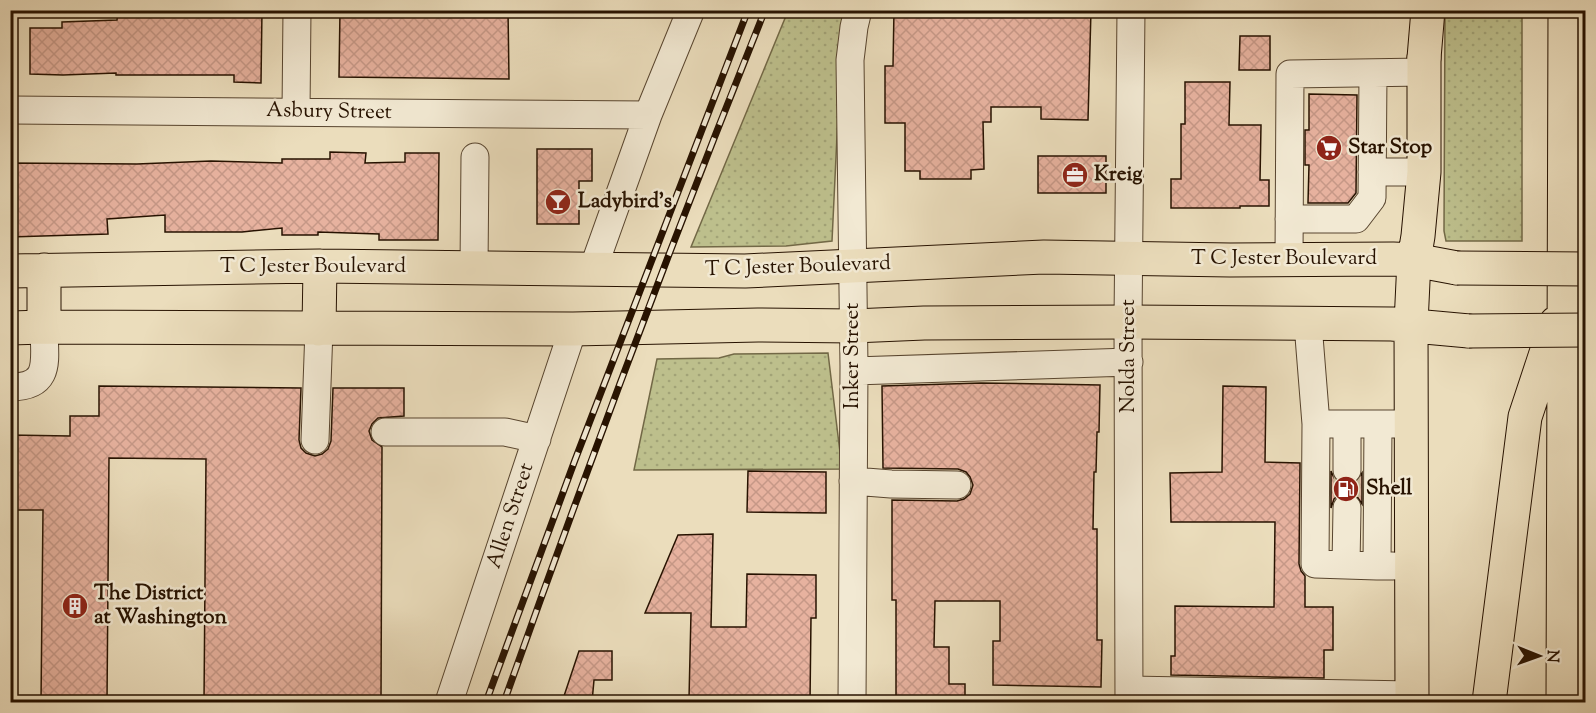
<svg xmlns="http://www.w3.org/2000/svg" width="1596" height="713" font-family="'Sorts Mill Goudy',serif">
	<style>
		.grass { fill: url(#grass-dots); stroke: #726846; stroke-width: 1.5 }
		.building { fill: url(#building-cross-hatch); stroke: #271200; stroke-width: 1.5 }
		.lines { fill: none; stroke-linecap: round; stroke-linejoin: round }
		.minor-tunnel { stroke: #c4b496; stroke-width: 27; stroke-dasharray: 27 14; stroke-linecap: butt }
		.minor-casing { stroke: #58452f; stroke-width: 29 }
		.major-casing { stroke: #271200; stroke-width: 35 }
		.highway-casing { stroke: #271200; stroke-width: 35 }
		.minor { stroke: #f2e9d3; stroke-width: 27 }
		.major { stroke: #ebddbc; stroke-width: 33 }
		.highway { stroke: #ebddbc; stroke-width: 33 }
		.rail-casing { stroke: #271200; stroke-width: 7 }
		.rail { stroke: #f2e9d3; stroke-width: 4.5; stroke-dasharray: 14; stroke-linecap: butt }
		.major-bridge-casing { stroke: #271200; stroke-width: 35; stroke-linecap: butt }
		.major-bridge { stroke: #ebddbc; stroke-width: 33 }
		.labels { text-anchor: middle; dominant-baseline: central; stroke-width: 5; stroke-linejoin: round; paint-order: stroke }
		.street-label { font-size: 21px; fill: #271200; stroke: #f2e9d3 }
		.poi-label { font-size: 21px; font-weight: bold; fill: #271200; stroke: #f2e9d3; text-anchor: start }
	</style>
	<defs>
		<pattern id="grass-dots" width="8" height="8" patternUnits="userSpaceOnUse" patternTransform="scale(1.5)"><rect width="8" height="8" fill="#bdbf8c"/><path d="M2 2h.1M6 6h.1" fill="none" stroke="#a2a377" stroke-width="1.8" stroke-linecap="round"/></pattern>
		<pattern id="building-cross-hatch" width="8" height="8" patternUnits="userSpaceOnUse" patternTransform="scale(1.5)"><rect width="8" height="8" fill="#e7b29f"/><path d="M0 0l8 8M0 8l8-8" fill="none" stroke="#c69887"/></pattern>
	</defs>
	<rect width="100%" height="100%" fill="#ebddbc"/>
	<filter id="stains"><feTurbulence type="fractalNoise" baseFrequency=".00333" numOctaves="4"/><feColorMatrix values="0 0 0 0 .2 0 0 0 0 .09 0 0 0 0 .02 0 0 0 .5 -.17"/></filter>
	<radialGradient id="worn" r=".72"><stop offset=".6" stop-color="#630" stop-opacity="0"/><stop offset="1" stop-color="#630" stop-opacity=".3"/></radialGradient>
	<path class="grass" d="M 788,11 L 846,11 L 842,30 L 832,241 L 786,246 L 691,247 Z
		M 1445,11 L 1522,11 L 1522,241 L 1446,241 L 1444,231 Z
		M 828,353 L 842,469 L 634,470 L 657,359 L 719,358 L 734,354 Z"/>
	<path class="building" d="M 118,10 L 262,10 L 261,83 L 234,82 L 234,75 L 116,75 L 116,73 L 63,75 L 30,74 L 30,28 L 62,28 L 62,22 L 117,20 Z
		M 340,10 L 374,10 L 374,15 L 430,15 L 430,10 L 508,10 L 509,79 L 339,77 Z
		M 894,10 L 1091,10 L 1088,120 L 1041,119 L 1041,107 L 991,107 L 991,122 L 983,122 L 984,169 L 971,170 L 971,179 L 920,179 L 920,171 L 905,171 L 905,123 L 885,123 L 885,66 L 893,66 Z
		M 1240,36 L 1270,36 L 1270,70 L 1239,70 Z
		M 1185,82 L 1230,82 L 1229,125 L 1261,125 L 1260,180 L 1269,180 L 1269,206 L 1240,206 L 1240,208 L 1171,208 L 1171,179 L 1181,179 L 1181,124 L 1185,124 Z
		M 1309,94 L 1357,95 L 1356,193 L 1348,203 L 1308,203 L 1309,165 L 1305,165 L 1305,130 L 1309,130 Z
		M 537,149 L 592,149 L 592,181 L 579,181 L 579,224 L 537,224 Z
		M 330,152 L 366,153 L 365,163 L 405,162 L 405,153 L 439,153 L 438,240 L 379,240 L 379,234 L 318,232 L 318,235 L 282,235 L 282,228 L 242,232 L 165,232 L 165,215 L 107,219 L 108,234 L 10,237 L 10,163 L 137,164 L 211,161 L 282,163 L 282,159 L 330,159 Z
		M 1038,156 L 1106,156 L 1106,193 L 1038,193 Z
		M 981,383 L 1100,385 L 1099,432 L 1097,432 L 1096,472 L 1094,472 L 1093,529 L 1097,529 L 1097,640 L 1102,640 L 1101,687 L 993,685 L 993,641 L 1000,641 L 1000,601 L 935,601 L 934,647 L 949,647 L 949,684 L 965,684 L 965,702 L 896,702 L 896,600 L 892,600 L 892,500 L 957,501 L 964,499 L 970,494 L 973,485 L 970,477 L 966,472 L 958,469 L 883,468 L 882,386 Z
		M 99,386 L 301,388 L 299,440 L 301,448 L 306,453 L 315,456 L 322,454 L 328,449 L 331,441 L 333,388 L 404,388 L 404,416 L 378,418 L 372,424 L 369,431 L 372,440 L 382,447 L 381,702 L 204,702 L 206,459 L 109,458 L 107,702 L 41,702 L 43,510 L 10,510 L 10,435 L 70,436 L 70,416 L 99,416 Z
		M 1223,386 L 1266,387 L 1265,462 L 1300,463 L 1299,564 L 1301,571 L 1305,576 L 1305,607 L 1333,607 L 1333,650 L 1324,650 L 1324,678 L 1171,675 L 1171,656 L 1175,656 L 1175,606 L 1274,607 L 1275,522 L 1171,522 L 1170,473 L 1222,472 Z
		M 748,471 L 826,472 L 826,513 L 747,512 Z
		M 1331,471 L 1334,478 L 1339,483 L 1346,486 L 1355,483 L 1362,473 L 1362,504 L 1356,495 L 1347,492 L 1340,494 L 1334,499 L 1331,508 Z
		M 713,534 L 711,627 L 746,627 L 747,574 L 816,575 L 816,618 L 811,618 L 810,702 L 729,702 L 729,699 L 689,699 L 691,613 L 645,613 L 678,535 Z
		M 579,651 L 612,651 L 612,680 L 594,680 L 592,702 L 562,702 Z"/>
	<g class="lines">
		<path class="minor-tunnel" d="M 1347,470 L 1347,508"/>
		<g class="minor-casing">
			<path id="minor" d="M 10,110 L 648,115
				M 296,112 L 297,10
				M 1372,172 L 1424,172
				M 1289,219 L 1356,219 L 1372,198 L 1373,74
				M 1289,260 L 1290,74 L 1424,72
				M 474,268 L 475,157
				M 593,269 L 648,115 L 691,10
				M 1308,324 L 1316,424 L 1411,424
				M 854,371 L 1129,362
				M 10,387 C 53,387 44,359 44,327
				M 1316,424 L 1315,564 L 1377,566
				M 1378,424 L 1377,566 L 1393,566
				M 385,432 L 505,432 L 537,439
				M 315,440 L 319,329
				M 1347,470 L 1347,424
				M 853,481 L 891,484 L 957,485
				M 1346,565 L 1347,508
				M 1129,690 L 1412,695
				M 449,702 L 573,329
				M 852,702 L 854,366 L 850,60 L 854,27 L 858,10
				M 1129,702 L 1128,322 L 1131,10"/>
		</g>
		<g class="major-casing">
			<path id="major" d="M 10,271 L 320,266 L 745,271 L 1044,257 L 1230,260 L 1393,259 L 1414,260 L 1457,268
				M 44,327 L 44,270
				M 10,328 L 44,327 L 573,329 L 758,325 L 853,326 L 924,323 L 1128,322 L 1392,324 L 1469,331
				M 319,329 L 320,266
				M 1412,702 L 1411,324 L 1414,260 L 1418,236 L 1424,172 L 1424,58"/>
		</g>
		<g class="highway-casing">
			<path id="highway" d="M 1424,58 L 1428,10
				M 1489,702 L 1525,417 L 1556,323
				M 1563,702 L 1565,10"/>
		</g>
		<use href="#minor" class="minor"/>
		<use href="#major" class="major"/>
		<use href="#highway" class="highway"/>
		<g class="rail-casing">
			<path id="rail" d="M 486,702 L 575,460 L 748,10
				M 504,702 C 586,470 673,239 765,10"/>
		</g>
		<use href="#rail" class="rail"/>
		<g class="major-bridge-casing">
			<path id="major-bridge" d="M 1457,268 L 1586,269
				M 1469,331 L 1586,330"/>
		</g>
		<use href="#major-bridge" class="major-bridge"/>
	</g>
	<defs>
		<g id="supermarket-disc" transform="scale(1.35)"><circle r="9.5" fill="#8f2418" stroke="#f2e9d3"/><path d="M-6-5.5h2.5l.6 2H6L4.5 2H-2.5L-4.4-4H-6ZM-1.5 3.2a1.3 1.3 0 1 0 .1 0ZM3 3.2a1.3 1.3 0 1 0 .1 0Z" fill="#fff"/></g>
		<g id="office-disc" transform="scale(1.35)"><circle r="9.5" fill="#8f2418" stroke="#f2e9d3"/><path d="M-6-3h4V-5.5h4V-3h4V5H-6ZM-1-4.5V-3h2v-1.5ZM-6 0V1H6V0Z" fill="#fff"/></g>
		<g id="bar-disc" transform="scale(1.35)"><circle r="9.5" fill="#8f2418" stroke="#f2e9d3"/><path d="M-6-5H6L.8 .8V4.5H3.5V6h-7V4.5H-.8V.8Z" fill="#fff"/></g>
		<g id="fuel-disc" transform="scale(1.35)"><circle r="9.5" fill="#8f2418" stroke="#f2e9d3"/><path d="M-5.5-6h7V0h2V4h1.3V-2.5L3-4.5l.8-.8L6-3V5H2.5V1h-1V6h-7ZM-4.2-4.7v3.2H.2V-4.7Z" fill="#fff"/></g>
		<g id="building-disc" transform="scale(1.35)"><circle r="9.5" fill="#8f2418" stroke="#f2e9d3"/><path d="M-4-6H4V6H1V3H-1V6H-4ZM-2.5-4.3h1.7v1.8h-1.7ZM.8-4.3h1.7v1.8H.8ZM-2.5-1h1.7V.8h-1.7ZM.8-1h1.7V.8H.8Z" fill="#fff"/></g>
	</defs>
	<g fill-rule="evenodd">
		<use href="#supermarket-disc" x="1329" y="148"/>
		<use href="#office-disc" x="1075" y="175"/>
		<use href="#bar-disc" x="558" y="202"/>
		<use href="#fuel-disc" x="1346" y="489"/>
		<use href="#building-disc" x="75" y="606"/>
	</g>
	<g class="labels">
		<g class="street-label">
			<text transform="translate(329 112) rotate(1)">Asbury Street</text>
			<text x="1284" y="259">T C Jester Boulevard</text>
			<text x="313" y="267">T C Jester Boulevard</text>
			<text transform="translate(798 267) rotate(-2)">T C Jester Boulevard</text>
			<text transform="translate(853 356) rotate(-90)">Inker Street</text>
			<text transform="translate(1129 356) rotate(-90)">Nolda Street</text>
			<text transform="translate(511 516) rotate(-72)">Allen Street</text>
		</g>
		<g class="poi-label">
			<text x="1348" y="148">Star Stop</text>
			<text x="1094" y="175">Kreig</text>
			<text x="578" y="202">Ladybird's</text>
			<text x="1366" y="489">Shell</text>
			<text x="94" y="594">The District<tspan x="94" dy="24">at Washington</tspan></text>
		</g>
	</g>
	<rect width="1596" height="713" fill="none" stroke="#ebddbc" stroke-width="36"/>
	<rect x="12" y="12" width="1572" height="689" fill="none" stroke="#271200" stroke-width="3"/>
	<rect x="18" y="18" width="1560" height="677" fill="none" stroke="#271200" stroke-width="1.5"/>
	<g transform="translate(1539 656) rotate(91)" stroke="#f2e9d3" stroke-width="4.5" paint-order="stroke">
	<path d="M0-4.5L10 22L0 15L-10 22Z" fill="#271200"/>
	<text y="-9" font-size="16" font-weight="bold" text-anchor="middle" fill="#271200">N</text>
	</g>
	<rect width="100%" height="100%" filter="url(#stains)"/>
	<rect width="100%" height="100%" fill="url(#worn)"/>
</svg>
